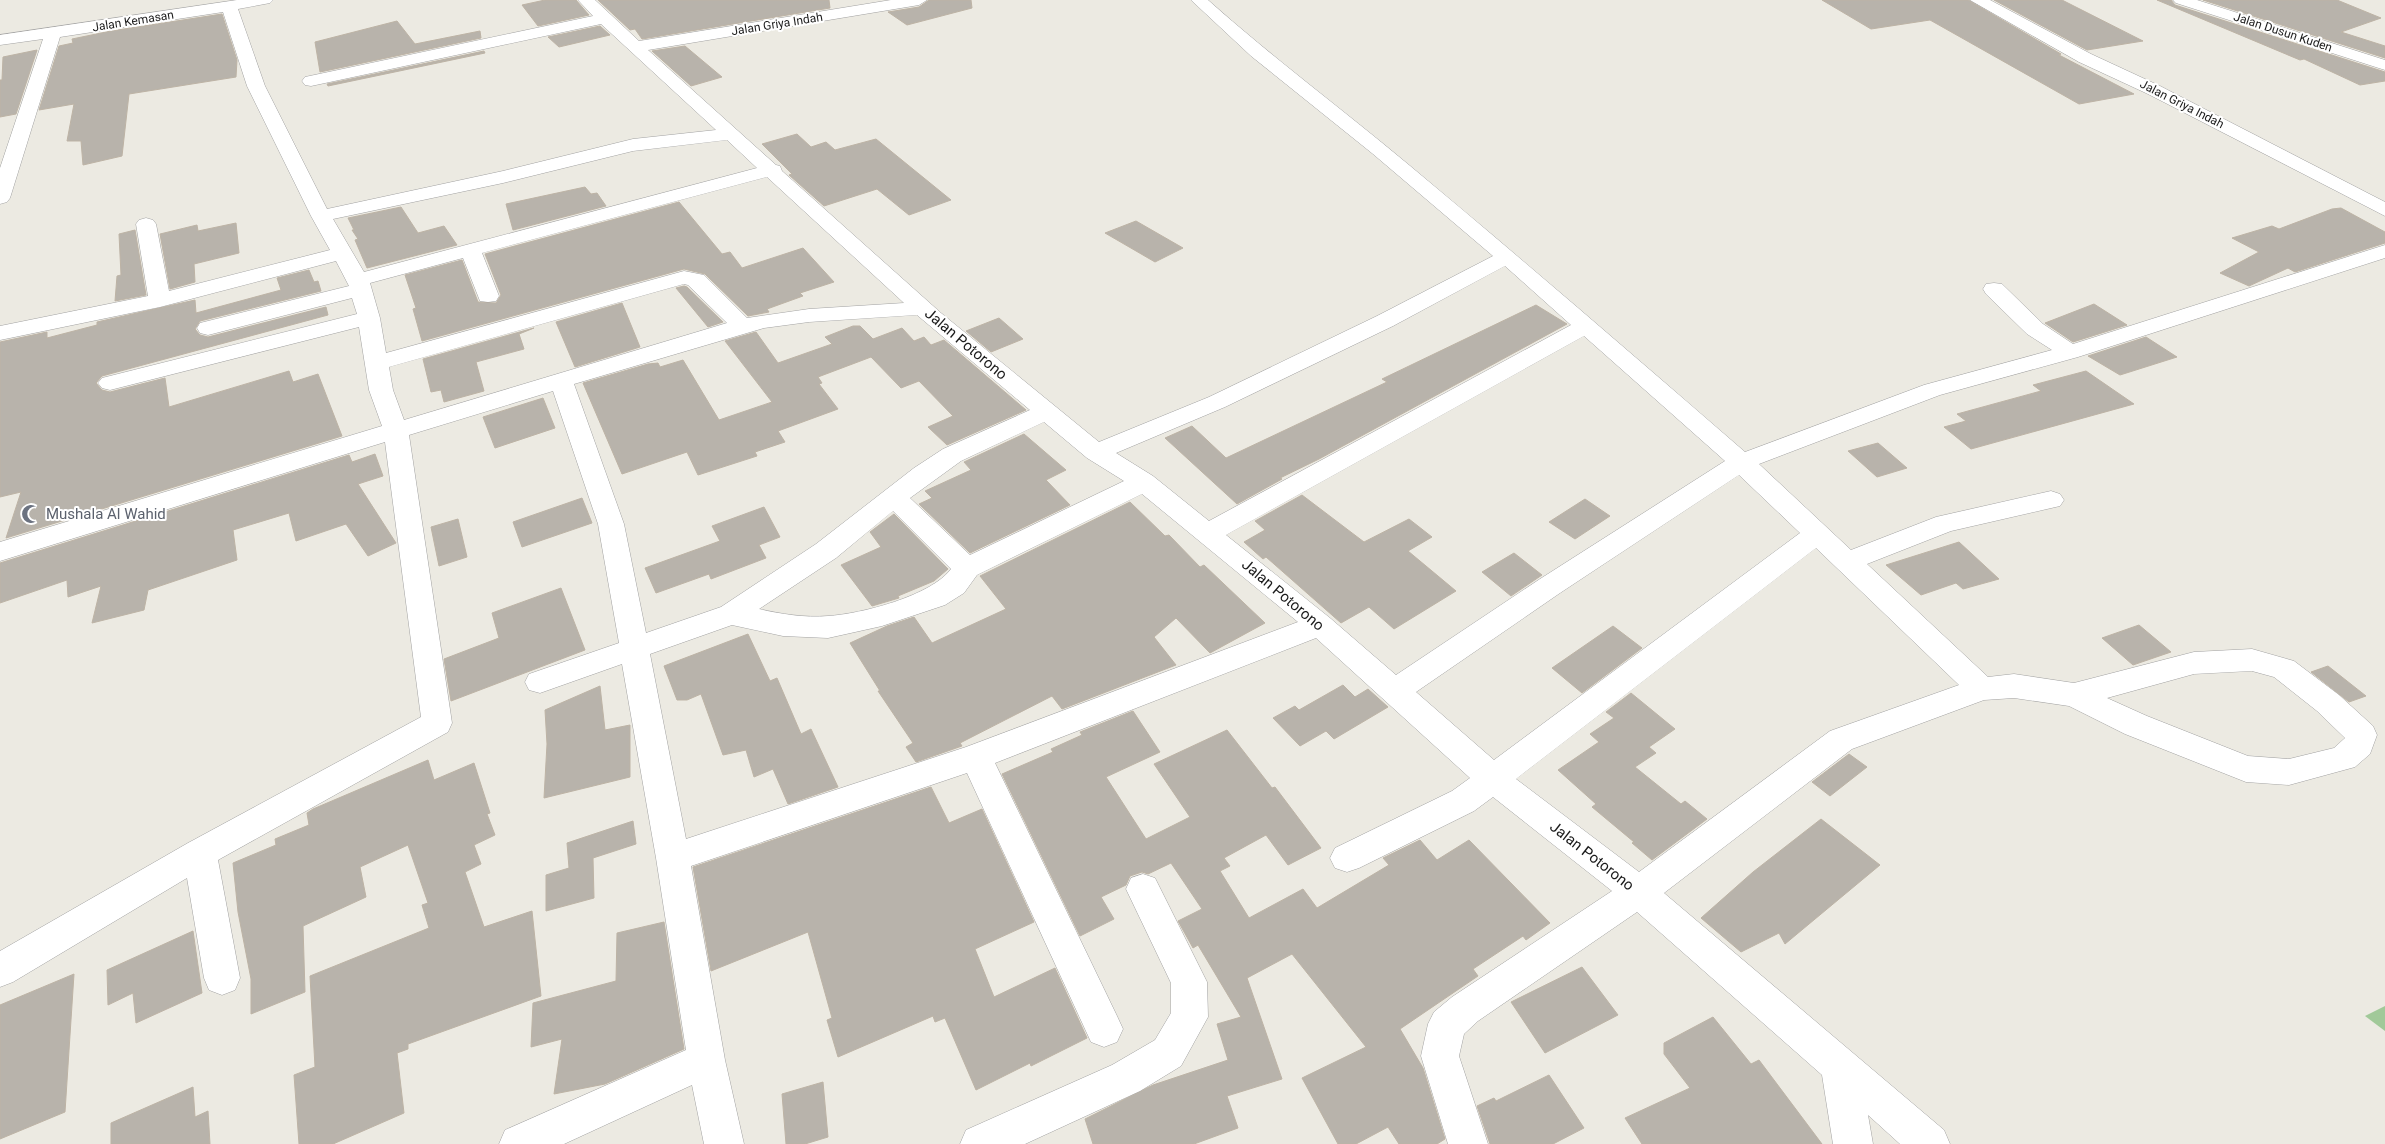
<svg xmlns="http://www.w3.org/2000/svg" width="2385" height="1144" font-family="Roboto,sans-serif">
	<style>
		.forest { fill: #a1c999 }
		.building { fill: #b8b3ab; stroke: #bdb3a5 }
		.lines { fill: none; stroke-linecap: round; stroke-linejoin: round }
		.minor-casing { stroke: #a2a2a2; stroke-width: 1 }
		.minor { fill: #fff; fill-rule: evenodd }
		.labels { text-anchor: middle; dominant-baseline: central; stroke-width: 4; stroke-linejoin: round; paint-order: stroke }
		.far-street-label { font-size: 12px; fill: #1b1b1b; stroke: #fff }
		.street-label { font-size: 15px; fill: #1b1b1b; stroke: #fff }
		.worship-label { font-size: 15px; fill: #5b616d; stroke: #fff; text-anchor: start }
	</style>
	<rect width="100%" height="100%" fill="#eceae2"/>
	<path class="forest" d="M 2385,1006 L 2385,1031 L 2365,1016 Z"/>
	<path class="building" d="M 545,0 L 576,0 L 589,15 L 538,26 L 522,5 Z
		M 598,0 L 829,0 L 830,8 L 642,39 L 635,29 L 630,30 Z
		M 929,0 L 971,0 L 972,8 L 907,25 L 888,12 L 919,7 Z
		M 1822,0 L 1968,0 L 2061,54 L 2059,55 L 2134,94 L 2079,104 L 1930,20 L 1871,29 Z
		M 1994,0 L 2062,0 L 2143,41 L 2087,50 Z
		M 2157,0 L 2171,0 L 2175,5 L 2385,72 L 2385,81 L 2360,85 L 2304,59 L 2300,60 Z
		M 2203,0 L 2337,0 L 2381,18 L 2341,32 L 2385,46 L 2385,58 Z
		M 222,14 L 237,60 L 236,77 L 129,94 L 122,156 L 83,165 L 81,141 L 67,141 L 74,104 L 39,110 L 59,46 L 73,43 L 72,39 L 111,31 Z
		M 397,21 L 415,44 L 480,31 L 481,38 L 320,72 L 315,42 Z
		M 600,26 L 610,35 L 559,47 L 548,37 Z
		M 685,46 L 722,77 L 691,86 L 652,51 Z
		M 37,50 L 16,114 L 0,117 L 0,80 L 2,80 L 3,57 Z
		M 484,51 L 485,53 L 328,86 L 327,84 Z
		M 797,134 L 811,147 L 826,142 L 835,150 L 876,139 L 951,200 L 909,215 L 877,189 L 824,206 L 789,175 L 792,174 L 762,144 Z
		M 585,187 L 591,194 L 597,193 L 606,206 L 513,230 L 506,204 Z
		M 679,202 L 722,254 L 730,252 L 742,268 L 803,248 L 834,282 L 800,293 L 803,296 L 767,309 L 769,312 L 748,316 L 705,274 L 684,269 L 422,341 L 413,309 L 416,308 L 405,275 L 462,260 L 478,302 L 496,303 L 501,295 L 485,254 Z
		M 401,207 L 418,233 L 444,226 L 457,245 L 367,268 L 355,240 L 358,239 L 352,230 L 354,230 L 348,218 Z
		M 2341,208 L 2385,232 L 2385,243 L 2295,272 L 2288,268 L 2249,286 L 2220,273 L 2259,252 L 2232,238 L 2272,226 L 2279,229 L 2332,209 Z
		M 1136,221 L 1183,248 L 1155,262 L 1105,233 Z
		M 236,223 L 239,253 L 194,264 L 195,282 L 170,289 L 160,234 L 197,225 L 198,231 Z
		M 135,230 L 146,295 L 115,301 L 117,276 L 121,275 L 119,234 Z
		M 309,270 L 314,282 L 318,281 L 321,291 L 200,321 L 195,329 L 200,335 L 208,337 L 326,307 L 328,315 L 102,376 L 96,383 L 102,390 L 110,392 L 165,378 L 169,407 L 289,371 L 293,382 L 318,374 L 342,436 L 6,538 L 21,492 L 0,497 L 0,342 L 47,332 L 47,338 L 97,325 L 97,322 L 195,300 L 196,313 L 281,290 L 277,278 Z
		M 684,286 L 687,287 L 723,322 L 708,327 L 676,288 Z
		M 622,303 L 640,347 L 575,367 L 556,322 Z
		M 2094,304 L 2127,325 L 2073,342 L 2045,323 Z
		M 1536,305 L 1567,324 L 1319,459 L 1280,478 L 1282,479 L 1237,504 L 1165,438 L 1192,426 L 1226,458 L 1387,382 L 1382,379 Z
		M 999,318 L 1023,339 L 991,352 L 966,331 Z
		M 853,326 L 860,326 L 873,339 L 902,328 L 914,341 L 924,337 L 931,345 L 944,340 L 1026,410 L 947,445 L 928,427 L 953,416 L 919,381 L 901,388 L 871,357 L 818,377 L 822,383 L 819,384 L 838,409 L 778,431 L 785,442 L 755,452 L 757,456 L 698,475 L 687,452 L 622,474 L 583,383 L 648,364 L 658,363 L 660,367 L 683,360 L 719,420 L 772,402 L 725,341 L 756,332 L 778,363 L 832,344 L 825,337 Z
		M 534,328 L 519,334 L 524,349 L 476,362 L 484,391 L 444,402 L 441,390 L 431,392 L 423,359 Z
		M 2146,337 L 2177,357 L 2120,375 L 2088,356 Z
		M 2086,371 L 2134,404 L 1971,449 L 1944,427 L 1966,421 L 1957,414 L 2041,391 L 2033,385 Z
		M 543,398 L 555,428 L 495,448 L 483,417 Z
		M 1024,434 L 1066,470 L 1046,480 L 1070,505 L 970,553 L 919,504 L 932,498 L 925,491 L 971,470 L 964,462 Z
		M 1878,443 L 1907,468 L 1877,477 L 1848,451 Z
		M 375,454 L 383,476 L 358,484 L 396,543 L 368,556 L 346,524 L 296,541 L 289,513 L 233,530 L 237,560 L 148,590 L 144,610 L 92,623 L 101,586 L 68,597 L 67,580 L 0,603 L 0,563 L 349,455 L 352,462 Z
		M 1302,495 L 1364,542 L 1409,519 L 1432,537 L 1408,551 L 1456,591 L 1394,629 L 1369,607 L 1341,623 L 1266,557 L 1263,559 L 1244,542 L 1265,530 L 1255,521 Z
		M 582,498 L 592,523 L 522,547 L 513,522 Z
		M 1585,499 L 1610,516 L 1575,539 L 1549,522 Z
		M 1130,502 L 1165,536 L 1169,535 L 1200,567 L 1204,565 L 1265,623 L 1210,653 L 1176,618 L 1154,637 L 1176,665 L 1062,709 L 1052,696 L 960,743 L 962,746 L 916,762 L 906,747 L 913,743 L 878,691 L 880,691 L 850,643 L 887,626 L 914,617 L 932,643 L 1006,609 L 980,576 Z
		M 764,507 L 780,537 L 759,545 L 766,558 L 711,579 L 709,574 L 656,593 L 645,568 L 720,541 L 712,526 Z
		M 894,514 L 948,569 L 934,581 L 898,596 L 899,598 L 872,606 L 841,565 L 881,547 L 870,532 Z
		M 458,519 L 467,557 L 439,566 L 431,527 Z
		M 1959,542 L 1999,579 L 1963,589 L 1956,583 L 1921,595 L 1886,565 Z
		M 1514,553 L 1542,575 L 1511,596 L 1482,572 Z
		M 561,588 L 585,650 L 451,701 L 444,659 L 499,638 L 492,613 Z
		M 2139,625 L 2171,652 L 2133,665 L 2102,638 Z
		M 1613,626 L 1642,648 L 1582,693 L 1552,668 Z
		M 748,634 L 770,681 L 777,678 L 801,734 L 811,729 L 838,787 L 788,804 L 773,769 L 754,777 L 746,750 L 723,755 L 701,694 L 687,700 L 677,700 L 664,666 Z
		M 2328,666 L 2366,696 L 2349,702 L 2311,672 Z
		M 1343,685 L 1355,697 L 1368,689 L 1388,707 L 1334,739 L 1326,731 L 1300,746 L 1273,718 L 1295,706 L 1299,710 Z
		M 600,686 L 605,730 L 630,725 L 630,777 L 544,798 L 547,744 L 545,710 Z
		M 1631,693 L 1675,729 L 1649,747 L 1656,753 L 1635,767 L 1681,804 L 1685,801 L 1707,819 L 1652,860 L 1632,843 L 1634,842 L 1592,807 L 1596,804 L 1558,770 L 1599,742 L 1590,734 L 1614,718 L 1606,712 Z
		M 1133,711 L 1160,752 L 1106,777 L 1146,839 L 1190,817 L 1154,764 L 1227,730 L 1272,788 L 1275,787 L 1321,848 L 1288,865 L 1266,835 L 1224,858 L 1230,866 L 1220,871 L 1249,918 L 1303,889 L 1317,908 L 1389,865 L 1383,858 L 1420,840 L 1437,860 L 1469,840 L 1550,923 L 1526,940 L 1523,936 L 1473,969 L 1478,976 L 1400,1029 L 1423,1068 L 1445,1139 L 1437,1144 L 1399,1144 L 1388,1127 L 1356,1144 L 1338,1144 L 1302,1078 L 1366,1047 L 1292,954 L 1247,978 L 1282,1079 L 1227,1096 L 1238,1128 L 1194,1144 L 1093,1144 L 1085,1119 L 1153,1085 L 1228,1060 L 1217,1024 L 1241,1017 L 1198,945 L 1193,948 L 1178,921 L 1202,909 L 1171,863 L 1148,874 L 1142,872 L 1130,876 L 1126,885 L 1101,897 L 1114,919 L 1080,936 L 1002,774 L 1053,752 L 1051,749 L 1082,735 L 1080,732 Z
		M 1849,754 L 1867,767 L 1830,796 L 1812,782 Z
		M 428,760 L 434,780 L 474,763 L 490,813 L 487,814 L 495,835 L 474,845 L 481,864 L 465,872 L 484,927 L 532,911 L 541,996 L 408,1044 L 408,1049 L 397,1053 L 404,1113 L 333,1144 L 299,1144 L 294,1075 L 315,1067 L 310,976 L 429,928 L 422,905 L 428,903 L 408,845 L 360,867 L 366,897 L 303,926 L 305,992 L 251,1014 L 251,979 L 238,912 L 233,863 L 276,845 L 275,839 L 309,825 L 307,813 L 313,809 Z
		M 931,787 L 949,823 L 982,809 L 1034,922 L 975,949 L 994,997 L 1055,968 L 1087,1038 L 1031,1066 L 1030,1063 L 976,1090 L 945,1018 L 935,1022 L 933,1016 L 838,1057 L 827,1020 L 832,1018 L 808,932 L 711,971 L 693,867 Z
		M 1821,819 L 1880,865 L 1785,944 L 1779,933 L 1741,952 L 1701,918 L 1753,872 Z
		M 633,821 L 636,844 L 593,858 L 594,898 L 546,911 L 546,875 L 569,868 L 567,843 Z
		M 664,922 L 684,1049 L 605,1084 L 554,1094 L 562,1039 L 531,1047 L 533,1003 L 616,981 L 617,933 Z
		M 193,931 L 202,993 L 136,1023 L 133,993 L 108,1005 L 107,970 Z
		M 1582,967 L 1618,1015 L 1545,1053 L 1511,1002 Z
		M 74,974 L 65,1112 L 0,1139 L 0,1005 Z
		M 1713,1017 L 1751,1064 L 1759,1060 L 1822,1144 L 1642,1144 L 1625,1118 L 1690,1088 L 1664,1054 L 1664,1043 Z
		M 1549,1075 L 1584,1128 L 1553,1144 L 1490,1144 L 1477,1106 L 1494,1098 L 1496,1101 Z
		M 823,1082 L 828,1137 L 805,1144 L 786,1144 L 782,1094 Z
		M 193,1087 L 195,1117 L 208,1111 L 210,1144 L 111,1144 L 111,1123 Z"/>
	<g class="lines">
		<g class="minor-casing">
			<path id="minor" d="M 237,0 L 273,0 L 270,3 L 238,9 L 265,86 L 327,209 L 503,171 L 633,139 L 716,130 L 601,24 L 311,86 L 305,85 L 302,81 L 305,77 L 593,16 L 578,0 L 595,0 L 639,41 L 891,0 L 927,0 L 919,5 L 648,50 L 776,165 L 780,166 L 782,171 L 941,313 L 1099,442 L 1209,397 L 1377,316 L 1493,256 L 1373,154 L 1251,56 L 1191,0 L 1208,0 C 1273,58 1342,109 1409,165 C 1522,259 1633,355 1745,452 L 1924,385 L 2052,350 L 2027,334 L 1986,294 L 1983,289 L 1986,284 L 1994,283 L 2002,284 L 2043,324 L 2073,344 L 2385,245 L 2385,258 L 2078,357 L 1940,395 L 1759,464 L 1851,550 L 1936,517 L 2051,491 L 2060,494 L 2064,500 L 2060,506 L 1951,531 L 1867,564 L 1988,677 L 2014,674 L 2074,683 L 2194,652 L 2252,649 L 2294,661 L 2339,695 L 2373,726 L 2377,735 L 2370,754 L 2355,767 L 2289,785 L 2246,782 L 2125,734 L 2069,706 L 2014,698 L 1984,700 L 1852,749 L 1664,893 L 1944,1130 L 1950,1144 L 1900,1144 L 1868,1115 L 1873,1144 L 1833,1144 L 1822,1075 L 1637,912 L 1478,1021 L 1464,1034 L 1459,1056 L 1488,1144 L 1448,1144 L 1421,1056 L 1428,1024 L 1434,1012 L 1452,997 L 1612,891 L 1493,797 L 1474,811 L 1359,868 L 1347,872 L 1335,868 L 1330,858 L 1335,848 L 1452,791 L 1470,778 L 1316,638 L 995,763 L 1117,1016 L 1123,1029 L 1117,1042 L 1104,1047 L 1091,1042 L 967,773 L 691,866 L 725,1060 L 744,1144 L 704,1144 L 692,1085 L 564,1144 L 499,1144 L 505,1130 L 686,1050 L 656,858 L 622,664 L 540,693 L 529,690 L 525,682 L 529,674 L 619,643 L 598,524 L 553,391 L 409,435 L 452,723 L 448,732 L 218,860 L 240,978 L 235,990 L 222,995 L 209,990 L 204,978 L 187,878 L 13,982 L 0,987 L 0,951 L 188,843 L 421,717 L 385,442 L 0,561 L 0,542 L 382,426 L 369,390 L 359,327 L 110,390 L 102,388 L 98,383 L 102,378 L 357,314 L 352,298 L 208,335 L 200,333 L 197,328 L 200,323 L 349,286 L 336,261 L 160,307 L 0,340 L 0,326 L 148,296 L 136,224 L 139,220 L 146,218 L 153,220 L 156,224 L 169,291 L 330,250 L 311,216 L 247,86 L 223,12 L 60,37 L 10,198 L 7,202 L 0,204 L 0,168 L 43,39 L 0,45 L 0,35 ZM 727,140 L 757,168 L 364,272 L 333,219 L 503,183 L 633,151 ZM 767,177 L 904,303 L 809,309 L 747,318 L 704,275 L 684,271 L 386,353 L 380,318 L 370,283 L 463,258 L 480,301 L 488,302 L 496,301 L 499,296 L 482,253 ZM 1505,266 L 1571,325 L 1209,521 L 1153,476 L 1116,453 L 1225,407 L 1393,326 ZM 684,284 L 688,285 L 727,323 L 404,420 L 393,390 L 389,367 ZM 917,315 L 1030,410 L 943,449 L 914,468 L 816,544 L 721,607 L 646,633 L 624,524 L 574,384 L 764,328 L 809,322 ZM 1584,336 L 1725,461 L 1540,579 L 1396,675 L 1330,618 L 1226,535 ZM 1044,422 L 1087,458 L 1124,481 L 970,555 L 910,498 L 961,461 ZM 1739,475 L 1800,533 L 1494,760 L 1416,692 L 1560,593 ZM 1142,494 L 1298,622 L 966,747 L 686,839 L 650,654 L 732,625 L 783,636 L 828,638 L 882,626 L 945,605 L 964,593 L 977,575 ZM 893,511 L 951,569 C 931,596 861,614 828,616 C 805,618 781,614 759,609 L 836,558 ZM 1816,548 L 1959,685 L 1830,731 L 1639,872 L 1516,779 ZM 2252,671 L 2274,677 L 2317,711 L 2345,738 L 2334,748 L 2289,759 L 2248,756 L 2147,716 L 2107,698 L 2194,674 Z
				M 1970,0 L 1990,0 L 2091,54 L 2160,86 L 2385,202 L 2385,216 L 2148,94 L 2079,62 Z
				M 2173,0 L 2197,0 L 2385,60 L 2385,70 L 2176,3 Z
				M 1143,874 L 1155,878 L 1207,982 L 1208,1017 L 1181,1066 L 1140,1091 L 1025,1144 L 960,1144 L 966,1130 L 1112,1065 L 1155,1040 L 1171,1013 L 1171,983 L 1126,889 L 1131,878 Z"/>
		</g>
		<use href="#minor" class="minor"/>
	</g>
	<defs>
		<g id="mosque-bare" transform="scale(1.5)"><path d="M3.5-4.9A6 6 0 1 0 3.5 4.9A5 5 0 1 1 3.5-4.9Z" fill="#6b7280" stroke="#fff" stroke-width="2.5" paint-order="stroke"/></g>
	</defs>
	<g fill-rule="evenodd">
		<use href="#mosque-bare" x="31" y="514"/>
	</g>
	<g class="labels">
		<g class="far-street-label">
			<text transform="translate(133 21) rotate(-9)">Jalan Kemasan</text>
			<text transform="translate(777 24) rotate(-9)">Jalan Griya Indah</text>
			<text transform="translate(2283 32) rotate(18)">Jalan Dusun Kuden</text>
			<text transform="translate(2182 104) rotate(27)">Jalan Griya Indah</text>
		</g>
		<g class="street-label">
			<text transform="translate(966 344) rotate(40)">Jalan Potorono</text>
			<text transform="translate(1283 595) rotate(40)">Jalan Potorono</text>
			<text transform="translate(1592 856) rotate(38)">Jalan Potorono</text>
		</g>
		<g class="worship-label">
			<text x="46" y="514">Mushala Al Wahid</text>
		</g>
	</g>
</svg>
